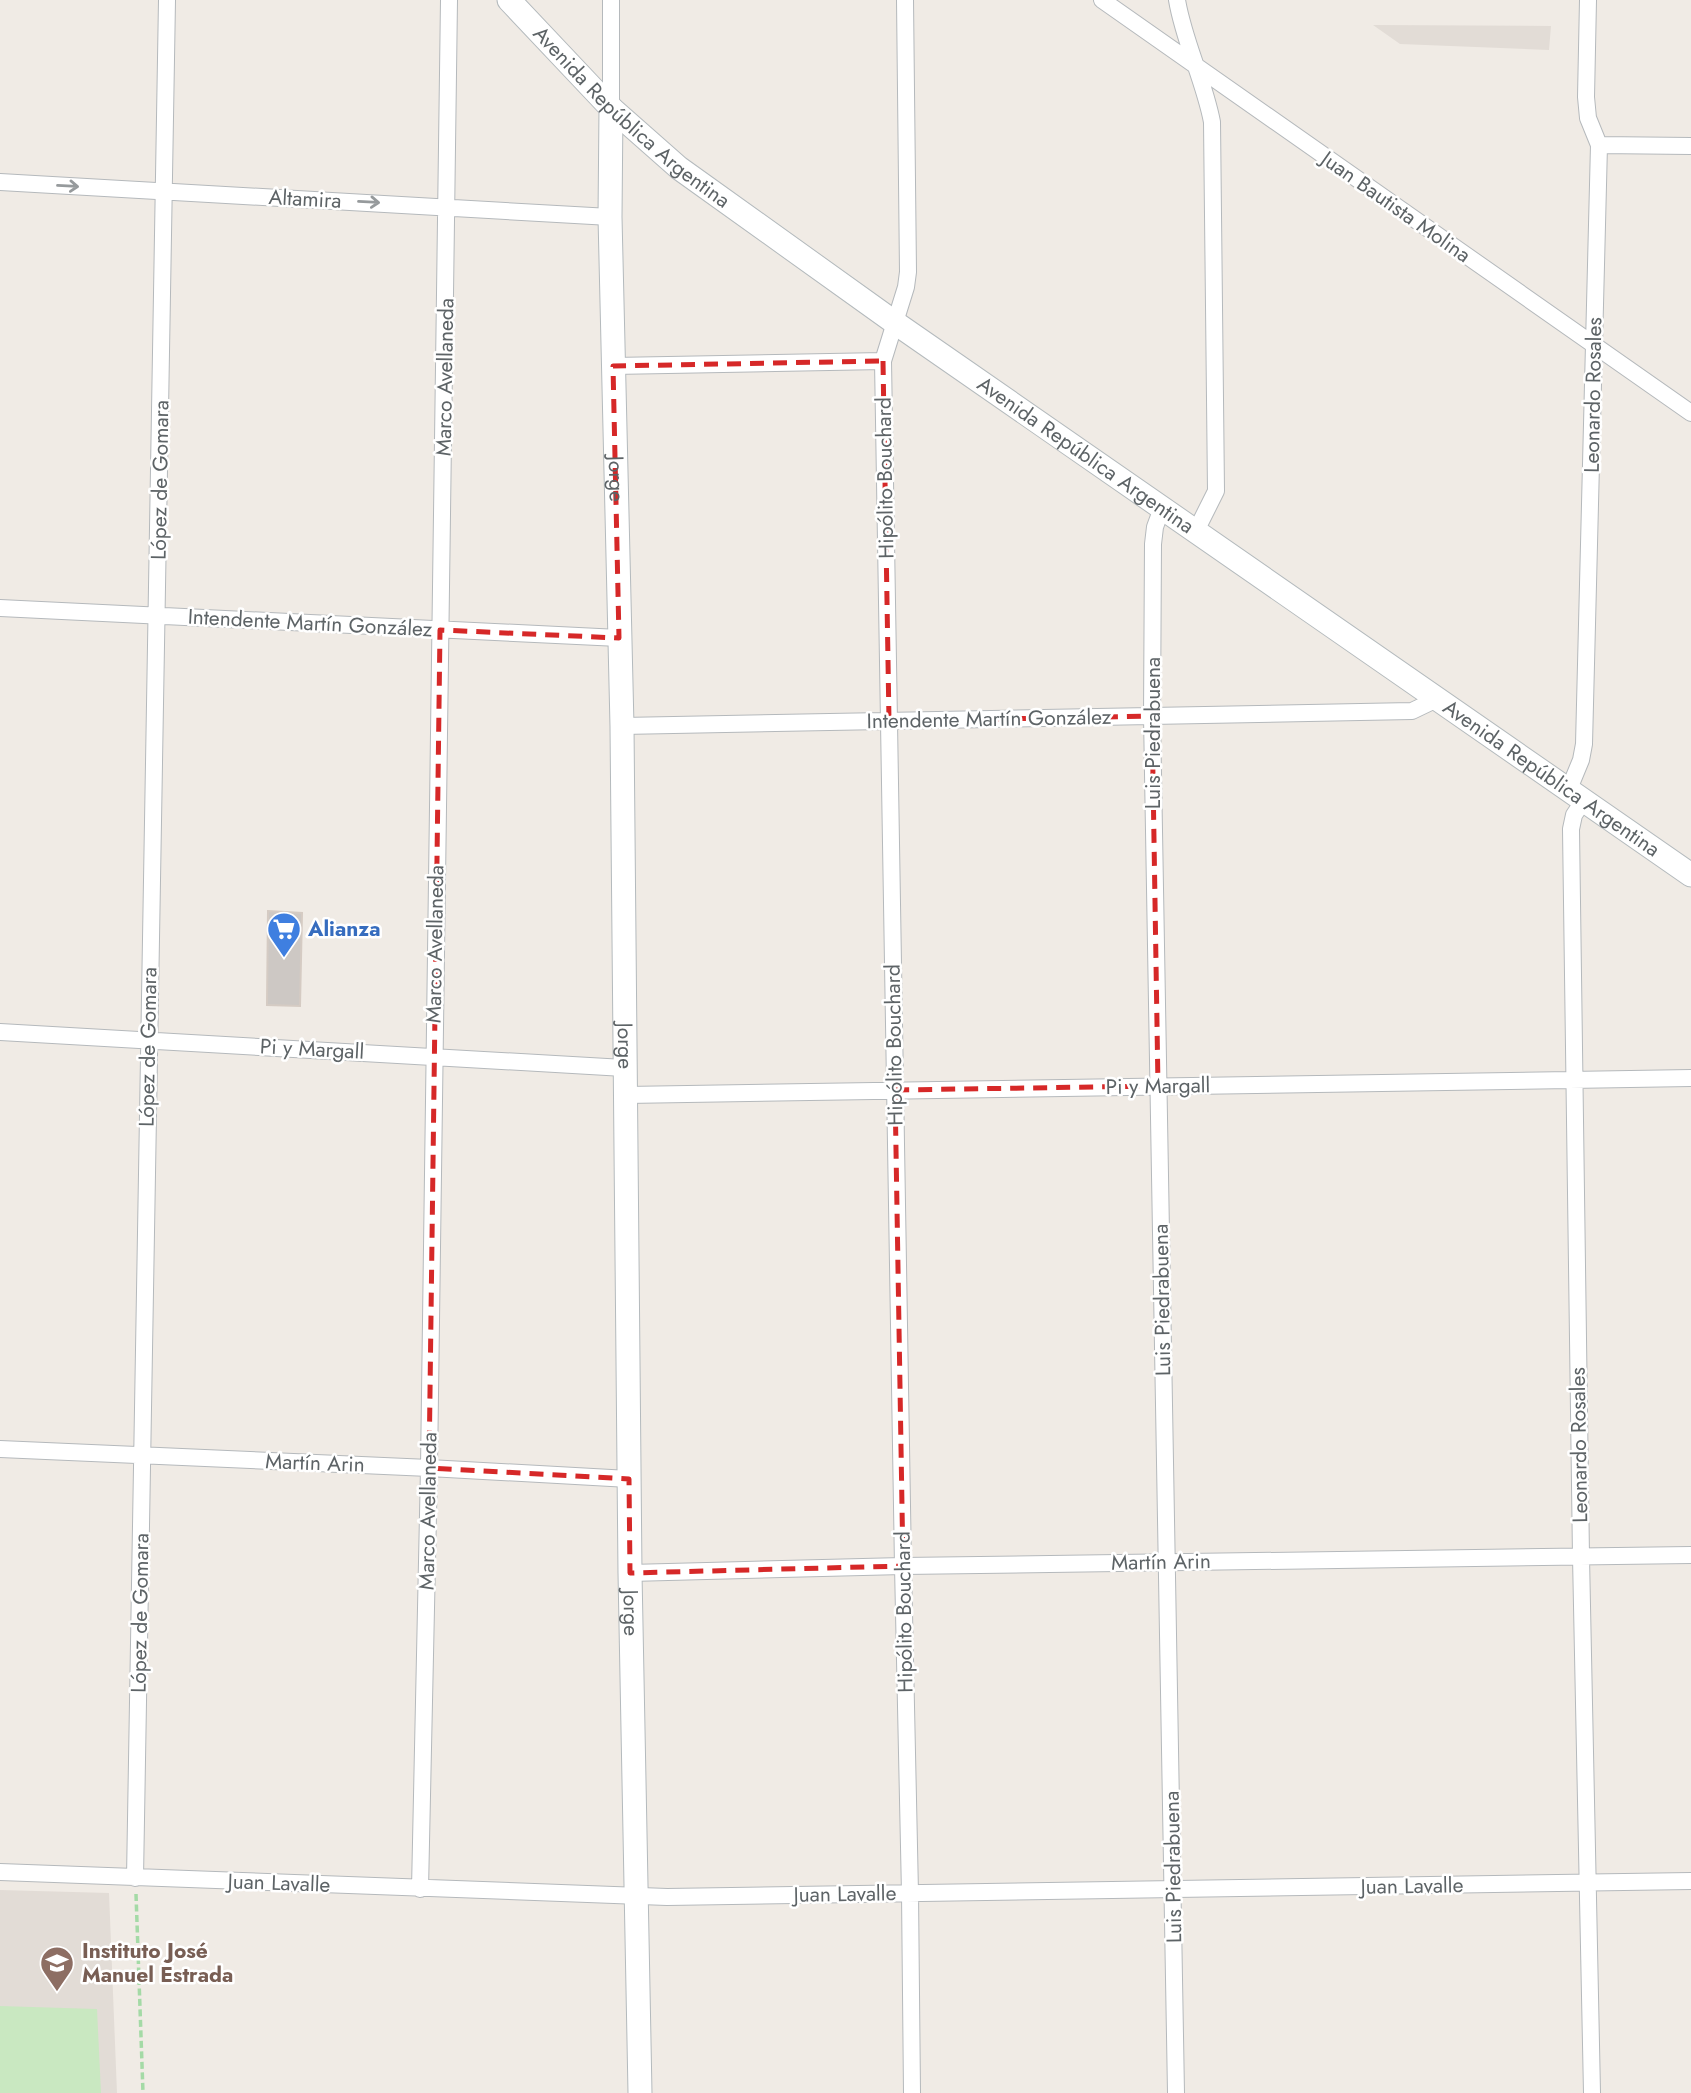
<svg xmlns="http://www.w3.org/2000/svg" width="1691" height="2093" font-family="Jost,sans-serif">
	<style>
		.education { fill: #e2dcd6 }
		.green { fill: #c9e8c1 }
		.building { fill: #cdc8c4; stroke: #d5cbc3; stroke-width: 2 }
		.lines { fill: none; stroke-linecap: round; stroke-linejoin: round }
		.street-casing { stroke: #b5b9bc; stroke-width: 18 }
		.secondary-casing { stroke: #b4babd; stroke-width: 25 }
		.path { stroke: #a4daa6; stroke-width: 3.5; stroke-dasharray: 7 3.5; stroke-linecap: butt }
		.street { stroke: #fff; stroke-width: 16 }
		.secondary { stroke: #fff; stroke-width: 23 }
		.oneway { stroke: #969a9c }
		.marked { fill: none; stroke: #d62828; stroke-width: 5; stroke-dasharray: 14 9; stroke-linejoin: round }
		.labels { text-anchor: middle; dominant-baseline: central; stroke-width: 5; stroke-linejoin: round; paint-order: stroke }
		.street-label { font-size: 21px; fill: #5d6366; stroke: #fff }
		.shop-label { font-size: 21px; font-weight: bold; fill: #366cbe; stroke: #fff; text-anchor: start }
		.education-label { font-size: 21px; font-weight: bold; fill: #785e54; stroke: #fff; text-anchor: start }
	</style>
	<rect width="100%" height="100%" fill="#f0ebe5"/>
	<path class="education" d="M 1373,25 L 1551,26 L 1549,50 L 1400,44 Z
		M 0,1890 L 109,1893 L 117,2093 L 0,2093 Z"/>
	<path class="green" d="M 0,2006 L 97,2009 L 101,2093 L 0,2093 Z"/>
	<path class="building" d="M 268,911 L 302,913 L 300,1006 L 267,1005 Z"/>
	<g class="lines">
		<g class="street-casing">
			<path id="street" d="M 611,0 L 611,108
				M 905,0 L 908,272 L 906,287 L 883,361 L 903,1566 L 910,1893 L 912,2093
				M 1102,0 L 1691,413
				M 1177,0 C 1184,42 1204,80 1212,122 L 1216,491 L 1196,531
				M 1599,145 L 1691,146
				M 0,182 L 610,217
				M 613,366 L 883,361
				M 1162,508 L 1155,527 L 1153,544 L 1152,716 L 1176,2093
				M 0,608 L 619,638
				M 622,726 L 1412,711 L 1437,699
				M 1569,789 L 1581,760 L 1584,744 L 1599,145 L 1588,118 L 1586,97 L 1588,0
				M 1584,800 L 1574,815 L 1571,829 L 1581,1557 L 1592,2093
				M 0,1032 L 624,1068
				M 626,1095 L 1691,1078
				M 0,1449 L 429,1468 L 629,1479
				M 630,1573 L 903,1566 L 1691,1555
				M 0,1872 L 667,1897 L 1691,1881
				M 135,1878 L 167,0
				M 420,1889 L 429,1468 L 449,0"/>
		</g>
		<g class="secondary-casing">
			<g id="secondary">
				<path id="s1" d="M 509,0 L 611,108 L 679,168 L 894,322 L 1691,875"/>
				<path id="s2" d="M 611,108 L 610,217 L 622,726 L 630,1573 L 640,2093"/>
			</g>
		</g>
		<path class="path" d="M 136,1894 L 143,2093"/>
		<use href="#street" class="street"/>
		<use href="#secondary" class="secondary"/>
	</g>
	<defs><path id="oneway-shaft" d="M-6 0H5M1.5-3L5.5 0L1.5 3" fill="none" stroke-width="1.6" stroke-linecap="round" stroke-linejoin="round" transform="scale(1.75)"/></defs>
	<g class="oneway">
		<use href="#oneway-shaft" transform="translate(68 186) rotate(3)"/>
		<use href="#oneway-shaft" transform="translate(369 202) rotate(3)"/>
	</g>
	<path class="marked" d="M 883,361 L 889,721 L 1152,716 L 1158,1086 L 895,1090 L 903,1566 L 630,1573 L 629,1479 L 429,1468 L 440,630 L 619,638 L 613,366 Z"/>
	<defs>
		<g id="supermarket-pin" transform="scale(1.75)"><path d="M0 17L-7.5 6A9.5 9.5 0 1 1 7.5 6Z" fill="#3f7fe0" stroke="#fff"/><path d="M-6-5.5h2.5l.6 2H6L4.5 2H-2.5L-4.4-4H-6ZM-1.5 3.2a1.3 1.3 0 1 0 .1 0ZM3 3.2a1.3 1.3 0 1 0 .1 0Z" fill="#fff"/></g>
		<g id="school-pin" transform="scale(1.75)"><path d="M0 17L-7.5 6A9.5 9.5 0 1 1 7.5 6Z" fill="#8d6e63" stroke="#fff"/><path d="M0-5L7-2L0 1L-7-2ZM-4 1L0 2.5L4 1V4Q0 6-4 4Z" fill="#fff"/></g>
	</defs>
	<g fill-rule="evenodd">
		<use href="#supermarket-pin" x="284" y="929"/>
		<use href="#school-pin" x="57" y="1963"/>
	</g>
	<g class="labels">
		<g class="street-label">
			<text stroke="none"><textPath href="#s1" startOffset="170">Avenida República Argentina</textPath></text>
			<text transform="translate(305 199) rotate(3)">Altamira</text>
			<text transform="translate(1396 207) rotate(35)">Juan Bautista Molina</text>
			<text transform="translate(445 377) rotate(-89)">Marco Avellaneda</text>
			<text transform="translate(1593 395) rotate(-89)">Leonardo Rosales</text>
			<text stroke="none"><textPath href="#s1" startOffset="737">Avenida República Argentina</textPath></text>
			<text transform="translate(885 478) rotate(-91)">Hipólito Bouchard</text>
			<text transform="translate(160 480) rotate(-89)">López de Gomara</text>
			<text stroke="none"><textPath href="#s2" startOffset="371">Jorge</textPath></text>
			<text transform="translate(310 623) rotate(3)">Intendente Martín González</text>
			<text transform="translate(989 719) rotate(-1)">Intendente Martín González</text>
			<text transform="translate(1153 733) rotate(-90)">Luis Piedrabuena</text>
			<text stroke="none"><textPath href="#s1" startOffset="1304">Avenida República Argentina</textPath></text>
			<text transform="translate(435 944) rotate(-89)">Marco Avellaneda</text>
			<text transform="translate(894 1045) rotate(-91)">Hipólito Bouchard</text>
			<text stroke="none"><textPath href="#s2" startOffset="938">Jorge</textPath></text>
			<text transform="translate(148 1047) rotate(-89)">López de Gomara</text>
			<text transform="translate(312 1049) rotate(3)">Pi y Margall</text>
			<text transform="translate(1158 1086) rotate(-1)">Pi y Margall</text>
			<text transform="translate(1162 1300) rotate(-91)">Luis Piedrabuena</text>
			<text transform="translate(1579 1445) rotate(-91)">Leonardo Rosales</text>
			<text transform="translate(315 1463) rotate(2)">Martín Arin</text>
			<text transform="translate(428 1511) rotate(-89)">Marco Avellaneda</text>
			<text transform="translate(1161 1562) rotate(-1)">Martín Arin</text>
			<text transform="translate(904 1612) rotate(-91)">Hipólito Bouchard</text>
			<text transform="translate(140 1613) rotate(-89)">López de Gomara</text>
			<text stroke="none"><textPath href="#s2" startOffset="1505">Jorge</textPath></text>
			<text transform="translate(1173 1867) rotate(-91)">Luis Piedrabuena</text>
			<text transform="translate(279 1883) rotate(2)">Juan Lavalle</text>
			<text transform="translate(1412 1886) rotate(-1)">Juan Lavalle</text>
			<text transform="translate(845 1894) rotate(-1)">Juan Lavalle</text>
		</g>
		<g class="shop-label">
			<text x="308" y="929">Alianza</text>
		</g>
		<g class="education-label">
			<text x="82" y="1951">Instituto José<tspan x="82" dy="24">Manuel Estrada</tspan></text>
		</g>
	</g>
</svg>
